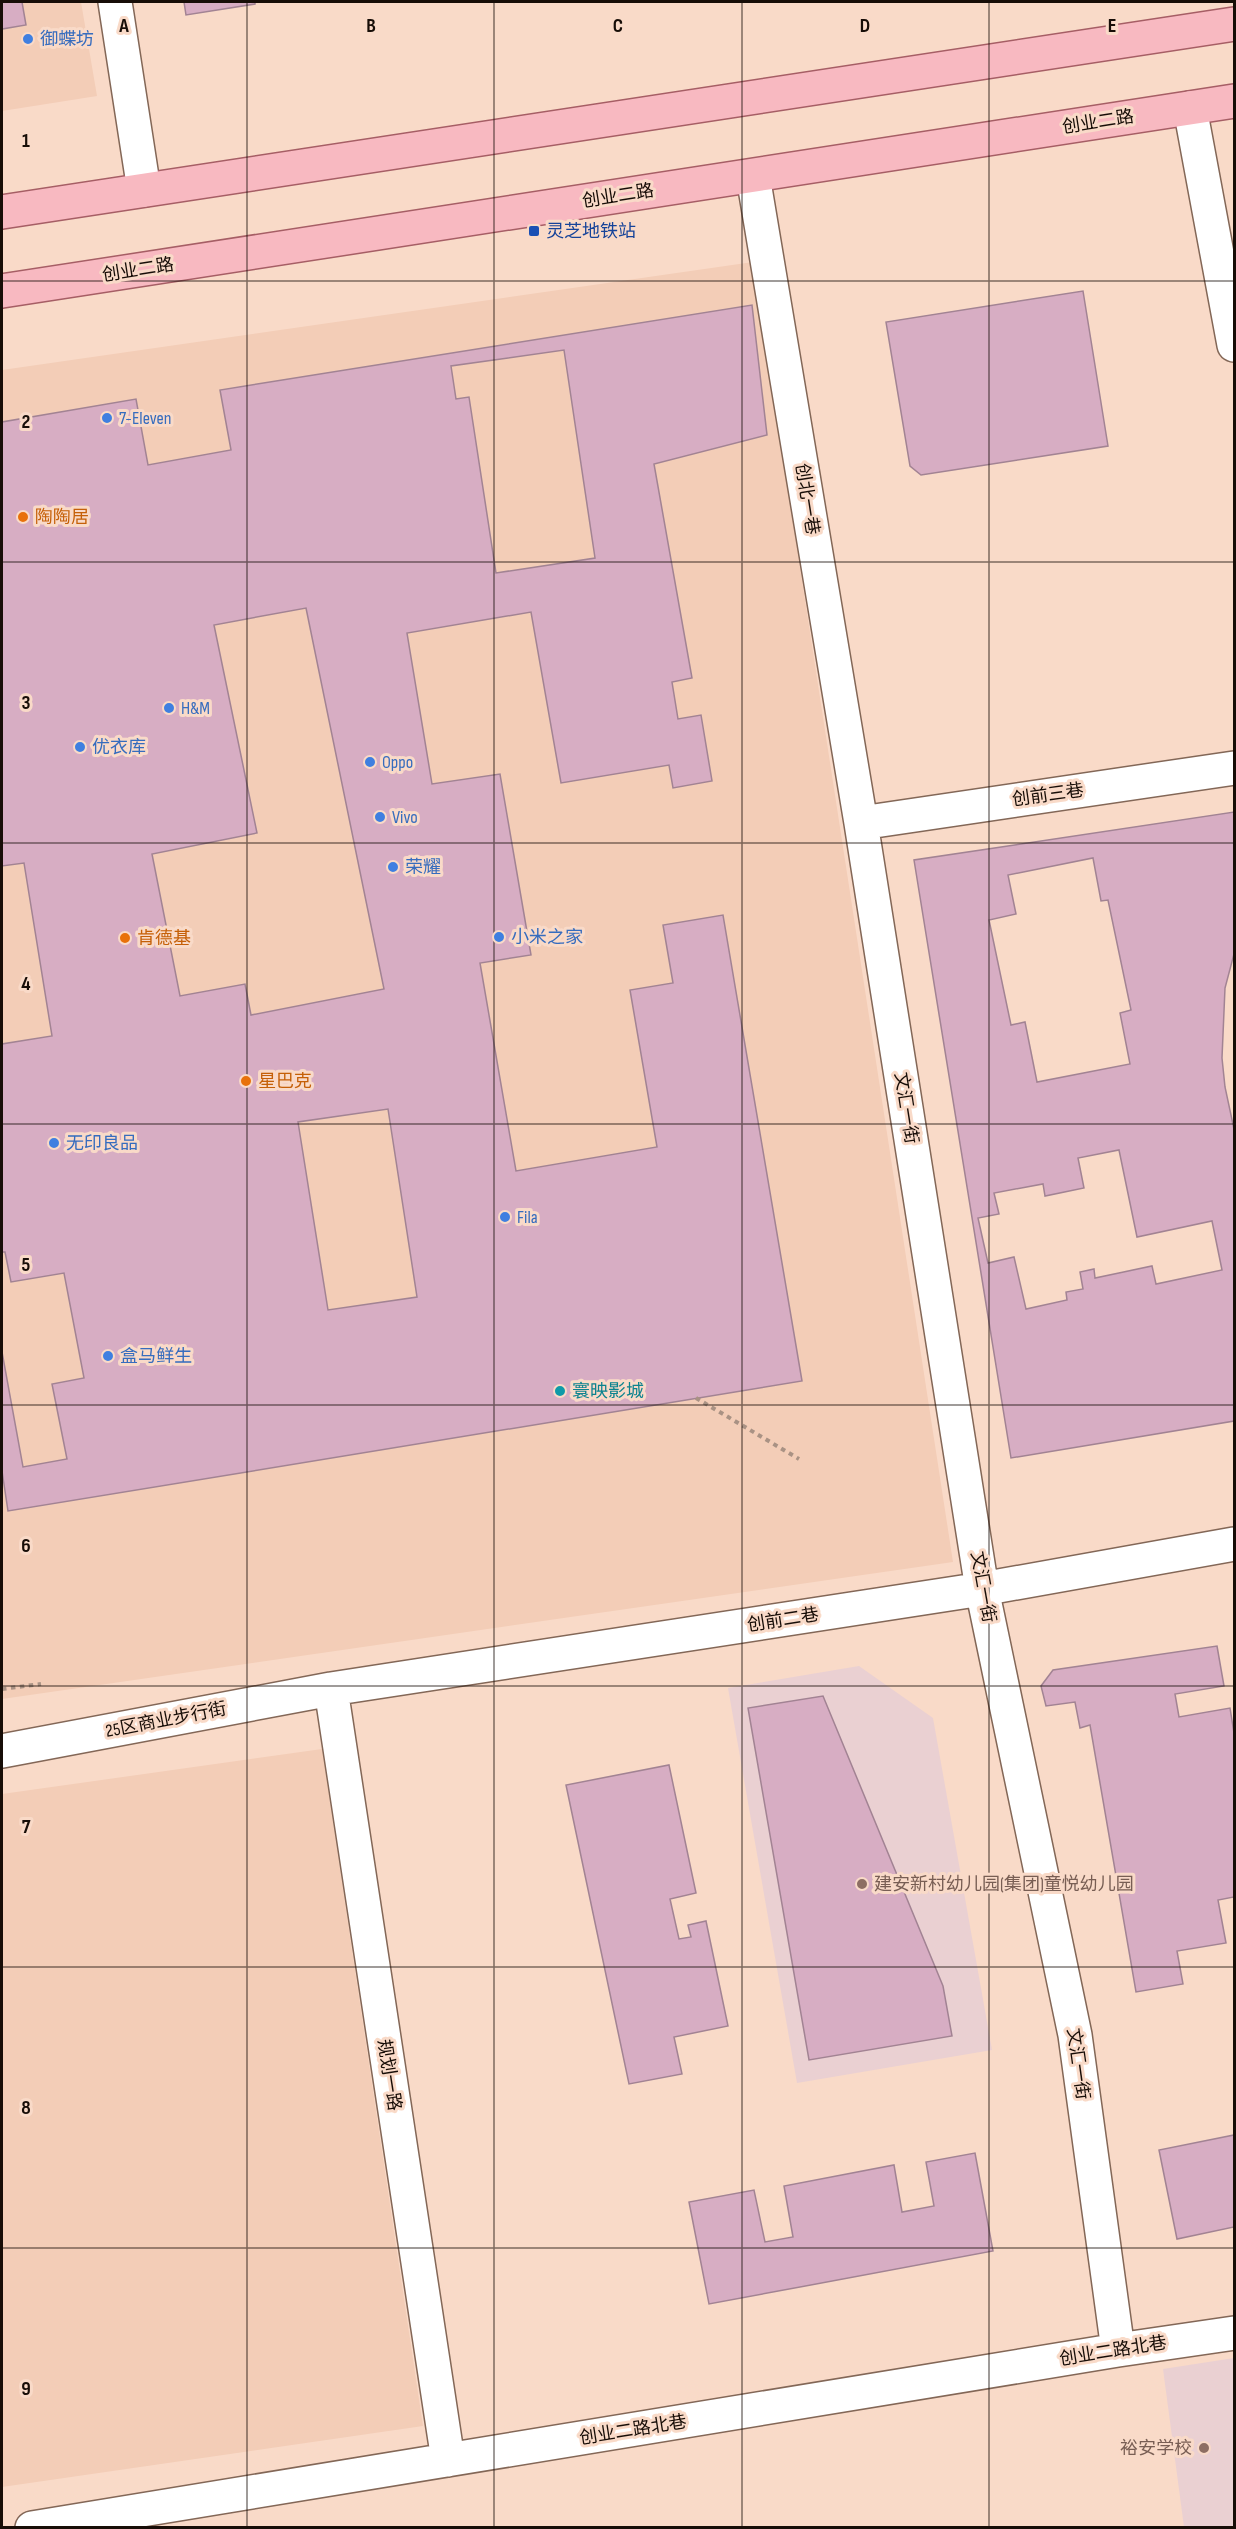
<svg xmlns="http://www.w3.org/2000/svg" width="1236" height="2529" font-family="'Sofia Sans Condensed','Noto Sans SC',sans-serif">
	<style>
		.built { fill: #f3cdb7 }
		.education { fill: #ead0d2 }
		.building { fill: #d7adc3; stroke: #a28393; stroke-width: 1.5; fill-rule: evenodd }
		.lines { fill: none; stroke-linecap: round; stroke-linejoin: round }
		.minor-casing { stroke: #836757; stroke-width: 36 }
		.major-casing { stroke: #a65e65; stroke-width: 36 }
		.path { stroke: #a99284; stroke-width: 4; stroke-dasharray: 4.5 4.5; stroke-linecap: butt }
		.minor { stroke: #fff; stroke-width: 33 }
		.major { stroke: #f8b9c1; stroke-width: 33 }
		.grid { fill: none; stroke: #170d07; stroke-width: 1.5; stroke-opacity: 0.55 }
		.shop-dot { fill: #3f7fe0; stroke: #f9dac8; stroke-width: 2 }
		.transit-dot { fill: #1a4fb4; stroke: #f9dac8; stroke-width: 2 }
		.food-dot { fill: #e8710a; stroke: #f9dac8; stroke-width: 2 }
		.culture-dot { fill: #0f9aa8; stroke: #f9dac8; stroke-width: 2 }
		.education-dot { fill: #8d6e63; stroke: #f9dac8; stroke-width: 2 }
		.labels { text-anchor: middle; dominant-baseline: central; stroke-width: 6; stroke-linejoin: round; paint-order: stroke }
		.shop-label { font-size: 18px; fill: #366cbe; stroke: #f9dac8; text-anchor: start }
		.street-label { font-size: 18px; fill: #170d07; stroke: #f9dac8 }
		.transit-label { font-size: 18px; fill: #164399; stroke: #f9dac8; text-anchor: start }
		.food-label { font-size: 18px; fill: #c56008; stroke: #f9dac8; text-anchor: start }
		.culture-label { font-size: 18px; fill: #0d838f; stroke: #f9dac8; text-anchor: start }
		.education-label { font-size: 18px; fill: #785e54; stroke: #f9dac8; text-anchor: start }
		.grid-label { font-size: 20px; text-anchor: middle; font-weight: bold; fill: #170d07; stroke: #f9dac8; stroke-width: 6; stroke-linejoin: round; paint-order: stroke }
	</style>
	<rect width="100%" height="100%" fill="#f9dac8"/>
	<path class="built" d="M 2,2 L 81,2 L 97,96 L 2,111 Z
		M 753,262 L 953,1562 L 2,1699 L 2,370 Z
		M 322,1749 L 423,2426 L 2,2487 L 2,1794 Z"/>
	<path class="education" d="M 859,1666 L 933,1718 L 992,2050 L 797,2083 L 728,1688 Z
		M 1234,2358 L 1234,2527 L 1184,2527 L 1163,2369 Z"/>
	<path class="building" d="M 2,2 L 22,2 L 26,25 L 2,29 Z
		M 184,2 L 255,2 L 255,4 L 186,15 Z
		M 1083,291 L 1108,446 L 921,475 L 910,466 L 886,322 Z
		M 752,305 L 767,435 L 654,464 L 692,678 L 672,682 L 678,719 L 701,715 L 712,781 L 673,788 L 669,765 L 561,783 L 531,612 L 407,633 L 432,784 L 500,774 L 531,955 L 480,963 L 516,1171 L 657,1147 L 630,990 L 673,983 L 663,925 L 723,915 L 802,1381 L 8,1511 L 2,1471 L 2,1044 L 52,1036 L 24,863 L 2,866 L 2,422 L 136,399 L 148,465 L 231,450 L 220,390 ZM 306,608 L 384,989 L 251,1015 L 245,984 L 180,996 L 152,854 L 257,833 L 214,625 ZM 388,1109 L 417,1297 L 328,1310 L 298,1122 Z
		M 564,350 L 595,558 L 496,573 L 469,397 L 456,399 L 451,366 Z
		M 1234,812 L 1234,954 L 1225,988 L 1222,1058 L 1225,1087 L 1234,1129 L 1234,1421 L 1011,1458 L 914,860 Z
		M 1093,858 L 1101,901 L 1108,900 L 1131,1010 L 1120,1013 L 1130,1064 L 1037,1082 L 1025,1022 L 1011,1025 L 989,920 L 1016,914 L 1008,875 Z
		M 1119,1150 L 1137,1237 L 1212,1221 L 1222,1270 L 1156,1284 L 1152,1266 L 1095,1278 L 1094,1269 L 1080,1272 L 1083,1289 L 1066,1292 L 1067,1300 L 1026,1309 L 1014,1257 L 988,1263 L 978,1218 L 999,1214 L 994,1193 L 1043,1184 L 1045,1196 L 1084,1188 L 1078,1158 Z
		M 2,1252 L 5,1252 L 11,1282 L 64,1273 L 84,1378 L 52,1384 L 67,1459 L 23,1467 L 2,1352 Z
		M 1217,1646 L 1224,1686 L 1175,1694 L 1179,1717 L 1230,1708 L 1234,1733 L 1234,1897 L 1218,1900 L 1226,1943 L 1177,1951 L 1183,1984 L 1136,1992 L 1090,1725 L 1080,1728 L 1075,1702 L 1046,1706 L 1041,1686 L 1053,1670 Z
		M 823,1696 L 943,1986 L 952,2036 L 809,2060 L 748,1708 Z
		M 669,1765 L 696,1893 L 670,1899 L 679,1939 L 691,1937 L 688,1925 L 706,1921 L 728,2026 L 674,2037 L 682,2074 L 629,2084 L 566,1785 Z
		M 1234,2135 L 1234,2227 L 1177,2239 L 1159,2150 Z
		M 975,2153 L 993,2251 L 709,2304 L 689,2202 L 754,2190 L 765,2242 L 793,2237 L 784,2186 L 894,2165 L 902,2212 L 934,2206 L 926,2162 Z"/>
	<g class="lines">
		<g class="minor-casing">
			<path id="minor" d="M 115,2 L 144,190
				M 1190,108 L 1234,345
				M 753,176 L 861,823 L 982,1589 L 1075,2035 L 1118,2350
				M 861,823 L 1234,768
				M 331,1689 L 448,2460
				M 2,1751 L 331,1689 L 982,1589 L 1234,1544
				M 32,2528 L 1118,2350 L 1234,2333"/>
		</g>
		<g class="major-casing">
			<path id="major" d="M 2,212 L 1234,24
				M 2,291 L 1234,101"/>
		</g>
		<path class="path" d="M 696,1398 L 799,1459
			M 2,1689 L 41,1684"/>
		<use href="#minor" class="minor"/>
		<use href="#major" class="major"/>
	</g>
	<path class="grid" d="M 247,2 L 247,2528M 494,2 L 494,2528M 742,2 L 742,2528M 989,2 L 989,2528M 2,281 L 1234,281M 2,562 L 1234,562M 2,843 L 1234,843M 2,1124 L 1234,1124M 2,1405 L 1234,1405M 2,1686 L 1234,1686M 2,1967 L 1234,1967M 2,2248 L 1234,2248"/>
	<g class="shop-dot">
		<circle cx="28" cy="39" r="6"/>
		<circle cx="107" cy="418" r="6"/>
		<circle cx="169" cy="708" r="6"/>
		<circle cx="80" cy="747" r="6"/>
		<circle cx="370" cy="762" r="6"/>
		<circle cx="380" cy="817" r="6"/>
		<circle cx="393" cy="867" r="6"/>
		<circle cx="499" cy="937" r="6"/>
		<circle cx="54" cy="1143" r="6"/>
		<circle cx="505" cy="1217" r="6"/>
		<circle cx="108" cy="1356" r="6"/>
	</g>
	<rect class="transit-dot" x="528" y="225" width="12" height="12" rx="3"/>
	<g class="food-dot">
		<circle cx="23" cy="517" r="6"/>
		<circle cx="125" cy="938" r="6"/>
		<circle cx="246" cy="1081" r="6"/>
	</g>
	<circle class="culture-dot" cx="560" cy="1391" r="6"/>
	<g class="education-dot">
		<circle cx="862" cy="1884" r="6"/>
		<circle cx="1204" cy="2448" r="6"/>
	</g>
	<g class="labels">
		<g class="shop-label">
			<text x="40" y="39">御蝶坊</text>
			<text x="119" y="418">7-Eleven</text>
			<text x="181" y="708">H&amp;M</text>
			<text x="92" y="747">优衣库</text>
			<text x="382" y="762">Oppo</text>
			<text x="392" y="817">Vivo</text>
			<text x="405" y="867">荣耀</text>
			<text x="511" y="937">小米之家</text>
			<text x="66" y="1143">无印良品</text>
			<text x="517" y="1217">Fila</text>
			<text x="120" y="1356">盒马鲜生</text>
		</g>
		<g class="street-label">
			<text transform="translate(1098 122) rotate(-9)">创业二路</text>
			<text transform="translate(618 196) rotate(-9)">创业二路</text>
			<text transform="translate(138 270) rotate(-9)">创业二路</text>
			<text transform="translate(807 499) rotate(81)">创北一巷</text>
			<text transform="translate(1048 795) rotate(-8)">创前三巷</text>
			<text transform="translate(906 1108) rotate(81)">文汇一街</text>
			<text transform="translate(983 1587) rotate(80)">文汇一街</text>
			<text transform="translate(783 1620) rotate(-9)">创前二巷</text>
			<text transform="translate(166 1720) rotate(-11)">25区商业步行街</text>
			<text transform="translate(1078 2064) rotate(82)">文汇一街</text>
			<text transform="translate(389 2075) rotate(81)">规划一路</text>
			<text transform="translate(1113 2351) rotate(-9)">创业二路北巷</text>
			<text transform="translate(633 2430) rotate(-9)">创业二路北巷</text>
		</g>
		<g class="transit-label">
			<text x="546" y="231">灵芝地铁站</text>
		</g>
		<g class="food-label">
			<text x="35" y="517">陶陶居</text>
			<text x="137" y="938">肯德基</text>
			<text x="258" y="1081">星巴克</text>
		</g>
		<g class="culture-label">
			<text x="572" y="1391">寰映影城</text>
		</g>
		<g class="education-label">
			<text x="874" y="1884">建安新村幼儿园(集团)童悦幼儿园</text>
			<text x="1192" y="2448" text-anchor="end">裕安学校</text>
		</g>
	</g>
	<g class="grid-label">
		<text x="124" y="32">A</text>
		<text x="371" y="32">B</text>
		<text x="618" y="32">C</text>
		<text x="865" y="32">D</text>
		<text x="1112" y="32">E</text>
		<text x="26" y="147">1</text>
		<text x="26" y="428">2</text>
		<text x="26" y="709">3</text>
		<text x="26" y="990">4</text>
		<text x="26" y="1271">5</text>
		<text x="26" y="1552">6</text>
		<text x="26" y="1833">7</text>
		<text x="26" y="2114">8</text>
		<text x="26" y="2395">9</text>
	</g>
	<rect width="1236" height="2529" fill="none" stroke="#170d07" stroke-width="6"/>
</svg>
